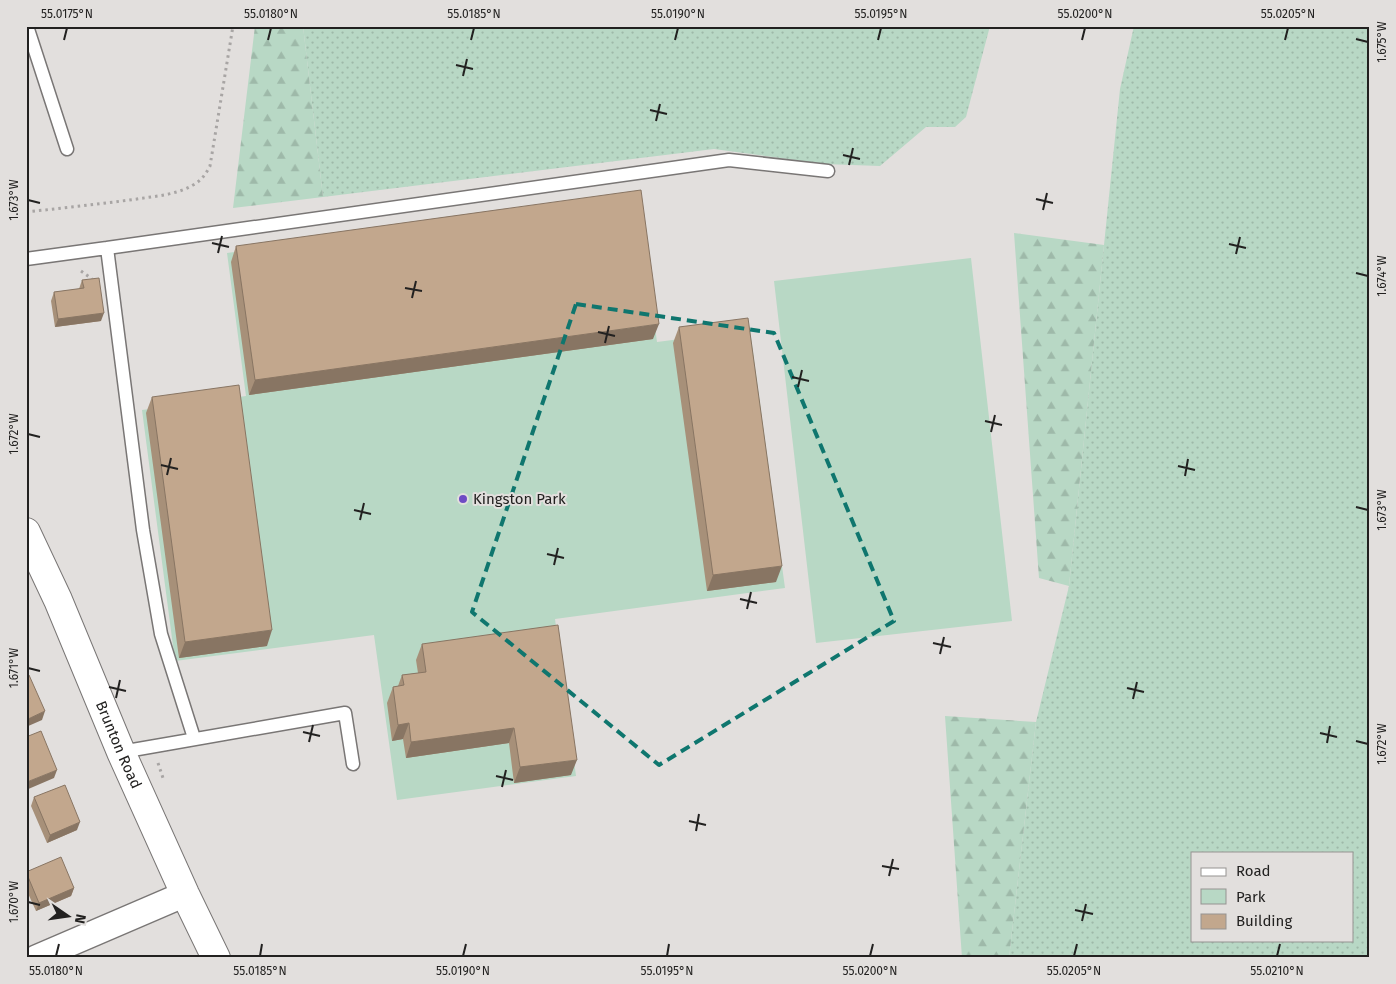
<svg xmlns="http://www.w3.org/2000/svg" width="1396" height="984" font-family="'Fira Sans',sans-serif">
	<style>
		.green { fill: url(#green-dots); fill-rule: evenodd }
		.forest { fill: url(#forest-firs) }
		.pitch { fill: #b8d8c5 }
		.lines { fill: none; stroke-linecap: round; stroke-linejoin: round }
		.service-casing { stroke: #797675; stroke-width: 15 }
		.minor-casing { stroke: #797675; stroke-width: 28 }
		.tertiary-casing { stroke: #797675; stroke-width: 30 }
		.path { stroke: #a8a5a4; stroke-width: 3; stroke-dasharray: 2.5 4; stroke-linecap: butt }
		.service { stroke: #fff; stroke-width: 12 }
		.minor { stroke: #fff; stroke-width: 25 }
		.tertiary { stroke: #fff; stroke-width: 28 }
		.wall { fill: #a79079 }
		.shaded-wall { fill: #887563 }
		.building { fill: #c2a78d; stroke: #887563 }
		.marked { fill: none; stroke: #0f766e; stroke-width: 4; stroke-dasharray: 10 6; stroke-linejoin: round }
		.ticks { fill: none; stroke: #222120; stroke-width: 2 }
		.poi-dot { fill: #6e4bc4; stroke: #e2dfdd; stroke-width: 2 }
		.labels { text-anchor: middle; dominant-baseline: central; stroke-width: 4; stroke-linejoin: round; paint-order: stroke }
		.poi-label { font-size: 15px; fill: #222120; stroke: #e2dfdd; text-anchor: start }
		.street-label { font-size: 15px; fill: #222120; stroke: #e2dfdd }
		.neatline { fill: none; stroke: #222120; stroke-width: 2 }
		.ticks-label { font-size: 12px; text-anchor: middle; fill: #222120 }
	</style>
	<defs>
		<pattern id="green-dots" width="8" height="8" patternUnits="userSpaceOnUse" patternTransform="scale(1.25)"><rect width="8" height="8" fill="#b8d8c5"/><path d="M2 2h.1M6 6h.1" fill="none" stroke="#9eb9a9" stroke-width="1.8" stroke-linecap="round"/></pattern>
		<pattern id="forest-firs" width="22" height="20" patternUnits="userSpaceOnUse" patternTransform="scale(1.25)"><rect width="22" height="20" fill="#b8d8c5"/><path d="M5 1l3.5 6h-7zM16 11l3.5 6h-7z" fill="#9eb9a9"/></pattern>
	</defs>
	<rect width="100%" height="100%" fill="#e2dfdd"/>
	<path class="green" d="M 303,26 L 990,26 L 966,117 L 955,127 L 926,127 L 880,166 L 824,164 L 714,149 L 323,197 Z
		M 1134,26 L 1370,26 L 1370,958 L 1009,958 L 1036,722 L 1069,586 L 1120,89 ZM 1192,853 L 1352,853 L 1352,940 L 1192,940 Z"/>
	<path class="forest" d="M 255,26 L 303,26 L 323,197 L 233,208 Z
		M 1014,233 L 1104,245 L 1069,586 L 1039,578 Z
		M 945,716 L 1036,722 L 1009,958 L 962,958 Z"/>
	<path class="pitch" d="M 638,198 L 657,342 L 750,330 L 785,588 L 555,619 L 576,776 L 397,800 L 374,635 L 175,661 L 142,410 L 246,396 L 227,253 Z
		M 971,258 L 1012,621 L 816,643 L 774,281 Z"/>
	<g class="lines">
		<g class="service-casing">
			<path id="service" d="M 27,26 L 67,149
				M 107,248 L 729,160 L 828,171
				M 26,259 L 107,248 L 143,530 L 161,634 L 194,738
				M 121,752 L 345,713 L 353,764"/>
		</g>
		<g class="minor-casing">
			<path id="minor" d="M 36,958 L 185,894"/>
		</g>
		<g class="tertiary-casing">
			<g id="tertiary">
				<path id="s1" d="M 26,532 L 58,600 L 121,752 L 185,894 L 216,958"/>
			</g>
		</g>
		<path class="path" d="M 26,212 C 63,208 100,204 137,199 C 156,196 176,195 193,185 C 201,181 206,174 210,166 L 233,26
			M 81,271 L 92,279
			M 158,763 L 163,778"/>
		<use href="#service" class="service"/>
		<use href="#minor" class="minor"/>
		<use href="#tertiary" class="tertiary"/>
	</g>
	<path class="wall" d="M 236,246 L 653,339 L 249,395 L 231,262 Z
		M 82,280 L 101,321 L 55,327 L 51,301 L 54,292 L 79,289 Z
		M 679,327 L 776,582 L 707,591 L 673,343 Z
		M 152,397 L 267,646 L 179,658 L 146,413 Z
		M 422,644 L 571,775 L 514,783 L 509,743 L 406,758 L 403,739 L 392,741 L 387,703 L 393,687 L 398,686 L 402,675 L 418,673 L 416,660 Z
		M 34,797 L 77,830 L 47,843 L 31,806 Z
		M 26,872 L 74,888 L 71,896 L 36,911 L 26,889 Z"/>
	<path class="shaded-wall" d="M 104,313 L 101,321 L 55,327 L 58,319 Z
		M 659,324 L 653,339 L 249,395 L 255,380 Z
		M 782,566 L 776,582 L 707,591 L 713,575 Z
		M 272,630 L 267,646 L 179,658 L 185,642 Z
		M 45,711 L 42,720 L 26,727 L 26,720 Z
		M 409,723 L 403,739 L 392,741 L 398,725 Z
		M 514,728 L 509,743 L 406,758 L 411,742 Z
		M 577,760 L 571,775 L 514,783 L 520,767 Z
		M 57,770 L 54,778 L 26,790 L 26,785 L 27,782 Z
		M 80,822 L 77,830 L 47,843 L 50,835 Z
		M 74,888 L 71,896 L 36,911 L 39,903 Z"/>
	<path class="building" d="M 641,190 L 659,324 L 255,380 L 236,246 Z
		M 99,278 L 104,313 L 58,319 L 54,292 L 84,288 L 82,280 Z
		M 748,318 L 782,566 L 713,575 L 679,327 Z
		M 239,385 L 272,630 L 185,642 L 152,397 Z
		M 558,625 L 577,760 L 520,767 L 514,728 L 411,742 L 409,723 L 398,725 L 393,687 L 404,685 L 402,675 L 426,672 L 422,644 Z
		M 29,675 L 45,711 L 26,720 L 26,676 Z
		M 41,731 L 57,770 L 27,782 L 26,780 L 26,737 Z
		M 65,785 L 80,822 L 50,835 L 34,797 Z
		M 61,857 L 74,888 L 39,903 L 26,872 Z"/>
	<path class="marked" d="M 576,304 L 774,333 L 894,621 L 659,765 L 472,612 Z"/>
	<path class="ticks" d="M 1356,39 L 1368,42M 64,40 L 67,28M 268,40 L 271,28M 471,40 L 474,28M 675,40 L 678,28M 878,40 L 881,28M 1082,40 L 1085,28M 1285,40 L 1288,28M 456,65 L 473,69M 463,76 L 467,59M 650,110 L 667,114M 656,121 L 660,104M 843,155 L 860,159M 849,165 L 853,148M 1036,199 L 1053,203M 28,200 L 40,203M 1043,210 L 1047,193M 212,243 L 229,247M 1229,244 L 1246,248M 218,253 L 222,236M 1236,254 L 1240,237M 1356,273 L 1368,276M 405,288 L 422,291M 412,298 L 416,281M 598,332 L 615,336M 605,343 L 609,326M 792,377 L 809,381M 798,387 L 802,370M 985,421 L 1002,425M 991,432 L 995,415M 28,434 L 40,437M 161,465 L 178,469M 1178,466 L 1195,470M 167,475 L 171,458M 1185,476 L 1188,459M 1356,507 L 1368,510M 354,510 L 371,514M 360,520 L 364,503M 547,554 L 564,558M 554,565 L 558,548M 740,599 L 757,603M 747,609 L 751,592M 933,643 L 951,647M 940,654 L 944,637M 28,668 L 40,671M 109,687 L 126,691M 1127,688 L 1144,692M 116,698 L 120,680M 1133,699 L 1137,682M 303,732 L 320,736M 1320,733 L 1337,737M 1356,741 L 1368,744M 309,742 L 313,725M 1327,743 L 1330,726M 496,776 L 513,780M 502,787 L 506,770M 689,821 L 706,825M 696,831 L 699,814M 882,866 L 899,869M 889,876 L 893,859M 28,902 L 40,905M 1075,910 L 1093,914M 1082,921 L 1086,904M 56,956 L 59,944M 260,956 L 262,944M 463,956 L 466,944M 667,956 L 669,944M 870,956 L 873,944M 1074,956 L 1077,944M 1277,956 L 1280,944"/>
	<circle class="poi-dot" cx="463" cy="499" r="5"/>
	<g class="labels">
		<g class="poi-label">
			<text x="473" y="499">Kingston Park</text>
		</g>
		<g class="street-label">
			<text stroke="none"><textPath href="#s1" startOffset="232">Brunton Road</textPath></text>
		</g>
	</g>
	<rect width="1396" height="984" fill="none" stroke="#e2dfdd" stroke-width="55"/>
	<rect x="1191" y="852" width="162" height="90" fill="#e2dfdd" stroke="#959391"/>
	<rect x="1201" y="868" width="25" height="8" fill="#ffffff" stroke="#959391"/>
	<text x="1236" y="876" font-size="15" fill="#222120">Road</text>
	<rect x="1201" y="889" width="25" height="15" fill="#b8d8c5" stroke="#959391"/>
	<text x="1236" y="902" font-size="15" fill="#222120">Park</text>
	<rect x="1201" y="914" width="25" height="15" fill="#c2a78d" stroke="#959391"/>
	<text x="1236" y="926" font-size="15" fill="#222120">Building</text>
	<g transform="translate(68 916) rotate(103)" stroke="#e2dfdd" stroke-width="4" paint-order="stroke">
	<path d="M0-4L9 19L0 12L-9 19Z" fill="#222120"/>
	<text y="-8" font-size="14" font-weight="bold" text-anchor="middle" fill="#222120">N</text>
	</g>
	<rect x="28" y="28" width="1340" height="928" class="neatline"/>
	<g class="ticks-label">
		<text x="67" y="18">55.0175°N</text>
		<text x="271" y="18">55.0180°N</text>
		<text x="474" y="18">55.0185°N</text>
		<text x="678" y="18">55.0190°N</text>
		<text x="881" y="18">55.0195°N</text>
		<text x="1085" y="18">55.0200°N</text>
		<text x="1288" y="18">55.0205°N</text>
		<text transform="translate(1382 42) rotate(-90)" y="4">1.675°W</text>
		<text transform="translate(14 200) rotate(-90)" y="4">1.673°W</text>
		<text transform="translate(1382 276) rotate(-90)" y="4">1.674°W</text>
		<text transform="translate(14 434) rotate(-90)" y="4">1.672°W</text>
		<text transform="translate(1382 510) rotate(-90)" y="4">1.673°W</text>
		<text transform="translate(14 668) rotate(-90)" y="4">1.671°W</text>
		<text transform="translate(1382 744) rotate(-90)" y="4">1.672°W</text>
		<text transform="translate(14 902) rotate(-90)" y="4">1.670°W</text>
		<text x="56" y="975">55.0180°N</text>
		<text x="260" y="975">55.0185°N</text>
		<text x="463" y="975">55.0190°N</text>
		<text x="667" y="975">55.0195°N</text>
		<text x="870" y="975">55.0200°N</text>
		<text x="1074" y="975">55.0205°N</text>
		<text x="1277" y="975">55.0210°N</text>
	</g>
</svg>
